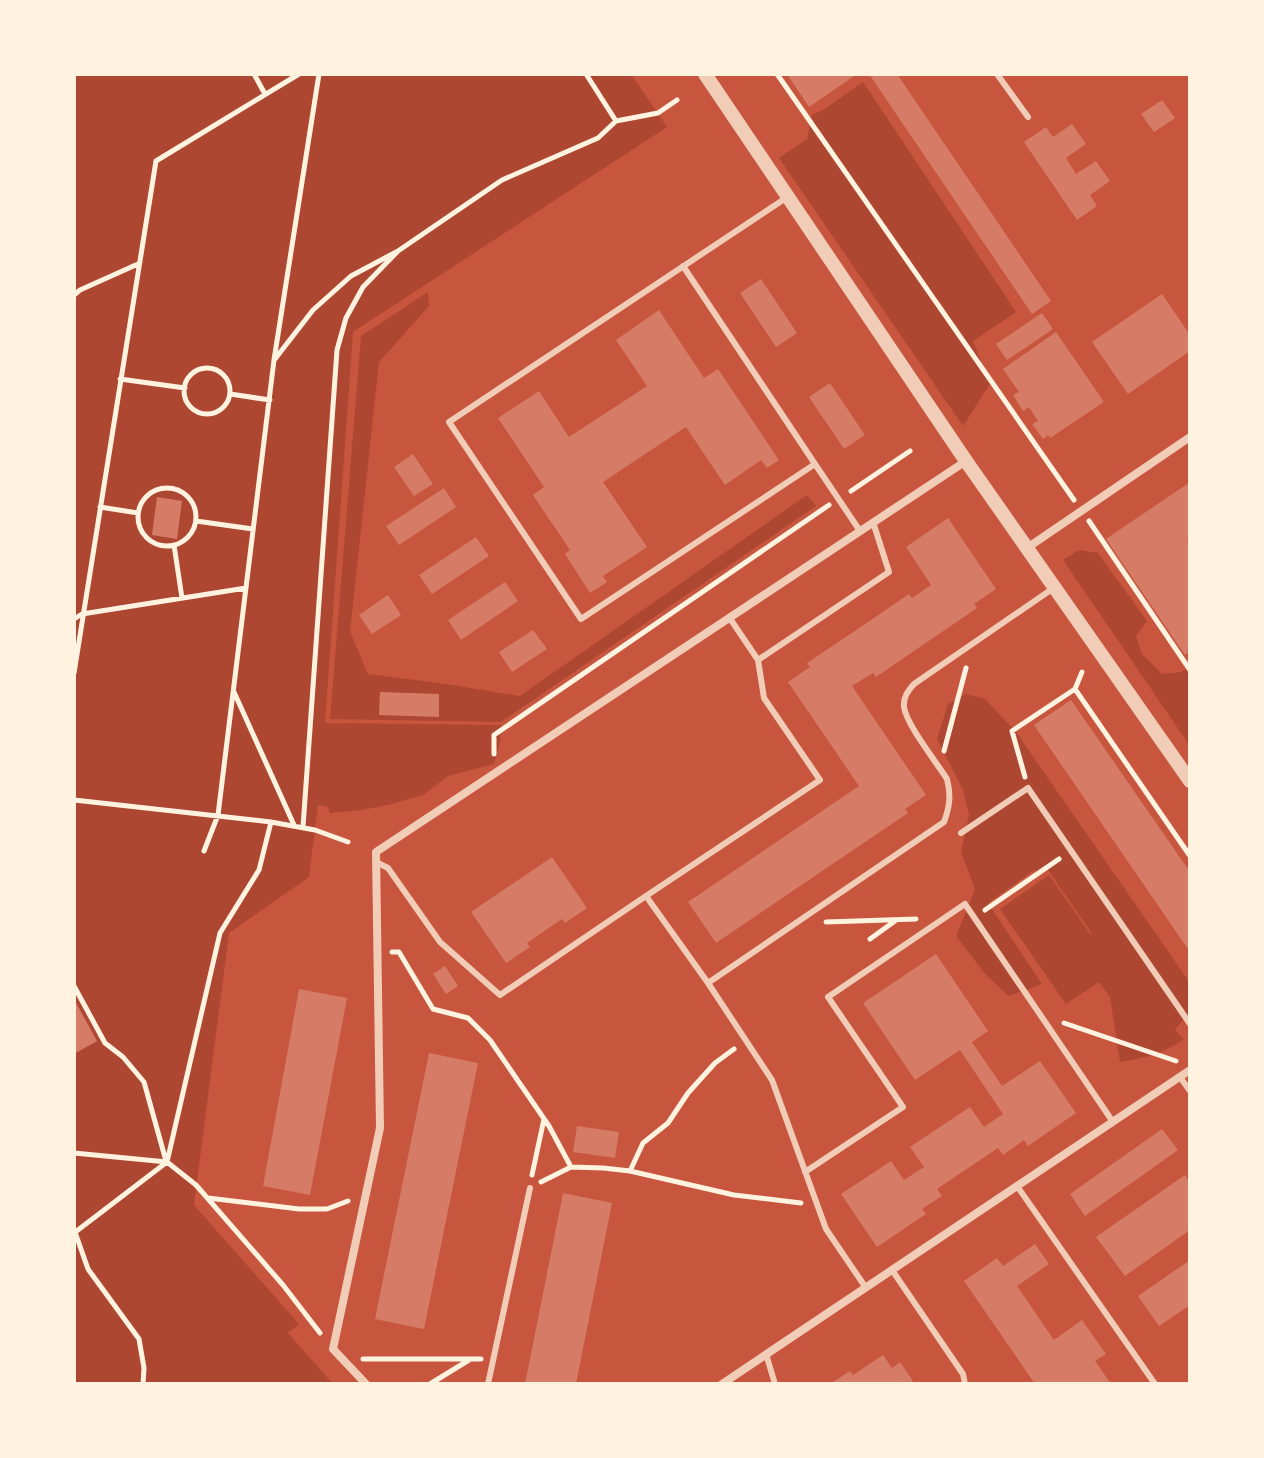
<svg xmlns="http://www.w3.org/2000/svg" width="1264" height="1458" font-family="Helvetica,sans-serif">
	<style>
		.green { fill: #ae4732 }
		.building { fill: #d67c66 }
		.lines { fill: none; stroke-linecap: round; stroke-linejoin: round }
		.path { stroke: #fff3e0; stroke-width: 5 }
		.service { stroke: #f1ccb7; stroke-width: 6 }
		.minor { stroke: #f1ccb7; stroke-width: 8 }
		.tertiary { stroke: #f1ccb7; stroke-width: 14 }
	</style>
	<rect width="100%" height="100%" fill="#c8553d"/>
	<path class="green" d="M 74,74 L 631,74 L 667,127 L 353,332 L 325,723 L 501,725 L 500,743 L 494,764 L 448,776 L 423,795 L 392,804 L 362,810 L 330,813 L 328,807 L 318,805 L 309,877 L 229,933 L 194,1205 L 299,1324 L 288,1333 L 333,1384 L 74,1384 Z
		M 863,82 L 1016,312 L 973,341 L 990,384 L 963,426 L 779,158 L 807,139 L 812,115 L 823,110 Z
		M 428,292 L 429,306 L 379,362 L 350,632 L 368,674 L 446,684 L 520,696 L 807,495 L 816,506 L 501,722 L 330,719 L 361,336 Z
		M 1079,550 L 1098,553 L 1147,621 L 1136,636 L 1142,654 L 1162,674 L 1181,672 L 1190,666 L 1190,746 L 1063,560 Z
		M 966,694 L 985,699 L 1016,732 L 1190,983 L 1190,1011 L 1175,1030 L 1184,1039 C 1160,1055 1148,1057 1120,1062 L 1110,997 L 1099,982 L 1066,1004 L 1000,909 L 1049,875 L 1091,935 L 1091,932 L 1048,870 L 1033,871 L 988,903 L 1042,984 L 1009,996 L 986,975 L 956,936 L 975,889 L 961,852 L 969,815 L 963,790 L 937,739 L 948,704 Z"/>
	<path class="building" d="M 787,74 L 857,74 L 809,107 Z
		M 869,74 L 897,74 L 1051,301 L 1032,314 Z
		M 1162,100 L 1175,118 L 1154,132 L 1141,114 Z
		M 1072,124 L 1086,144 L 1066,158 L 1076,174 L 1096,161 L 1110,181 L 1090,195 L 1097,206 L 1077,220 L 1024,142 L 1046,127 L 1053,137 Z
		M 761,279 L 797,333 L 776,347 L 740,293 Z
		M 1162,294 L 1190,335 L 1190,351 L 1128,394 L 1092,342 Z
		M 659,310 L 704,378 L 718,369 L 779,460 L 767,468 L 761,460 L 725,485 L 686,427 L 603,482 L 647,547 L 603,576 L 607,582 L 590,593 L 565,554 L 570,550 L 533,495 L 544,487 L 498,418 L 539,391 L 569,437 L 647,386 L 616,340 Z
		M 1042,313 L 1053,329 L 1007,360 L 996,344 Z
		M 1056,332 L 1104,402 L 1050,438 L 1048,435 L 1043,439 L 1032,424 L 1038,421 L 1029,407 L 1023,411 L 1013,395 L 1019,392 L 1003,369 Z
		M 830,383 L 865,435 L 844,449 L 809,397 Z
		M 413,454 L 433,484 L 414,496 L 394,467 Z
		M 1190,482 L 1190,536 L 1187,538 L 1190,543 L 1190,651 L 1185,655 L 1106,539 Z
		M 444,488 L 456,507 L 399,545 L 386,526 Z
		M 157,497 L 182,501 L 177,539 L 152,535 Z
		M 948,518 L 996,589 L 974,604 L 977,608 L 876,677 L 873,673 L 852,686 L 926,795 L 905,809 L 908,813 L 716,943 L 688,902 L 859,786 L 788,682 L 810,667 L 807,663 L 871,620 L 909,594 L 912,598 L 931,585 L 906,547 Z
		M 476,537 L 489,556 L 432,594 L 419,575 Z
		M 505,582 L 518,601 L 461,640 L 448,620 Z
		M 388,595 L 401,615 L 372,634 L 359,615 Z
		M 533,630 L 547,649 L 512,672 L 499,652 Z
		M 380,692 L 439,694 L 439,717 L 379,715 Z
		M 1071,700 L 1190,872 L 1190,952 L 1034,725 Z
		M 552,857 L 587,908 L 565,923 L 562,919 L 527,943 L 530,947 L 506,963 L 471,912 Z
		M 936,954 L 988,1031 L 972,1042 L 1002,1086 L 1040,1061 L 1076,1113 L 1028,1146 L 1024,1140 L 1003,1155 L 998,1148 L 937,1189 L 942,1196 L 922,1209 L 926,1214 L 877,1247 L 841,1194 L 891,1161 L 904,1180 L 924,1167 L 910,1147 L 970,1107 L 984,1127 L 1003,1114 L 960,1050 L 915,1080 L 863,1003 Z
		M 445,966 L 458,986 L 446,994 L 433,974 Z
		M 299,989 L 347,998 L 310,1195 L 263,1186 Z
		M 74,999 L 97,1041 L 74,1054 Z
		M 429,1053 L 478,1063 L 424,1329 L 375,1319 Z
		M 577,1126 L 619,1132 L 615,1158 L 573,1152 Z
		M 1162,1129 L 1178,1150 L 1085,1216 L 1070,1194 Z
		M 1185,1175 L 1190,1182 L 1190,1230 L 1125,1276 L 1096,1237 Z
		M 563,1193 L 612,1203 L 576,1384 L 525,1384 Z
		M 1035,1244 L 1049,1264 L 1017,1286 L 1054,1340 L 1082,1320 L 1106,1354 L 1095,1361 L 1111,1384 L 1035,1384 L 964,1281 L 997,1258 L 1003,1266 Z
		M 1190,1260 L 1190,1305 L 1159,1326 L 1138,1296 Z
		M 883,1355 L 892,1368 L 900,1362 L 913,1381 L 909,1384 L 830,1384 L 850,1371 L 853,1375 Z"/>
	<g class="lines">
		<path class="path" d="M 254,74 L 265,94
			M 586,74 L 616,121
			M 777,74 L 1074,500
			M 74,295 L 80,290 L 138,264
			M 275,359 L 313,310 L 351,276 L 398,251 L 502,180 L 598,138 L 616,121 L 658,113 L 677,100
			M184 391a23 23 0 1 1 46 0a23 23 0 1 1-46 0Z
			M 120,379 L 185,388
			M 230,394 L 270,400
			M138 517a29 29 0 1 1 58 0a29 29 0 1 1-58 0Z
			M 851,491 L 910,451
			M 100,507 L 138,513
			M 196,521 L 253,529
			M 1089,521 L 1190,670
			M 174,545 L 182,598
			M 74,619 L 82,614 L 246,588
			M 1082,672 L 1075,689 L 1190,856
			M 74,673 L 156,161 L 299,74
			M 234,692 L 294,825
			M 944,751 L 966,668
			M 494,754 L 494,735 L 829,505
			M 1025,777 L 1012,731 L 1075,689
			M 74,800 L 271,822 L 315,830 L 348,842
			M 303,827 L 337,350 L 346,318 L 363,287 L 398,251
			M 204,851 L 218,815 L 274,360 L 319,74
			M 985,910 L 1059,859
			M 826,922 L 916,919
			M 870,939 L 895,921
			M 392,952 L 399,952 L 433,1009 L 468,1018 L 490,1040 L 549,1126 L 571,1167
			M 74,986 L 105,1043 L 123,1057 L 144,1082 L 166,1161
			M 1064,1023 L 1176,1061
			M 74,1153 L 167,1162 L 196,1185 L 283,1285 L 320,1333
			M 630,1171 L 643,1143 L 668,1123 L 688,1093 L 715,1063 L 734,1049
			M 532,1175 L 544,1119
			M 541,1182 L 571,1167 L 603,1168 L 630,1171 L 734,1195 L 801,1203
			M 208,1198 L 299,1209 L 327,1209 L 348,1201
			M 75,1232 L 88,1269 L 139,1339 L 144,1368 L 143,1384
			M 74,1233 L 167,1162 L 220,933 L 259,870 L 271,822
			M 363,1359 L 481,1359
			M 430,1384 L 469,1360"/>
		<path class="service" d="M 997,74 L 1028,117
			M 683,266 L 815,464 L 581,619 L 449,422 C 561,347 674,273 786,198
			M 815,464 L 860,531
			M 729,617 L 758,660 L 764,698 L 820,780 L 646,896 L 708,983 L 772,1080 L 826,1229 L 866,1288
			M 758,660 L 889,572 L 873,522
			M 961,833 L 1028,788 L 1190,1024
			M 376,862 L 388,868 L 440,942 L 500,995 L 646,896
			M 708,983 L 944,822 C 950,806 951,795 947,779 C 937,763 906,724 904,707 C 903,697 908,691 914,684 L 1055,587
			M 1180,1077 L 1190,1091
			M 805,1172 L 903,1107 L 828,997 L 965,904 L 1113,1122
			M 1017,1186 L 1155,1384
			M 892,1270 L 963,1374 L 965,1384
			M 766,1354 L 775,1384
			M 488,1384 L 530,1188"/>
		<path class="minor" d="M 1027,548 L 1190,437
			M 366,1384 L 333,1349 L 380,1128 L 376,852 L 966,461
			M 722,1384 L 1190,1070"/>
		<path class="tertiary" d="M 705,74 L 966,461 L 1190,781"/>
	</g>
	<rect width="1264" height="1458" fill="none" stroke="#fff3e0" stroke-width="152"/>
</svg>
